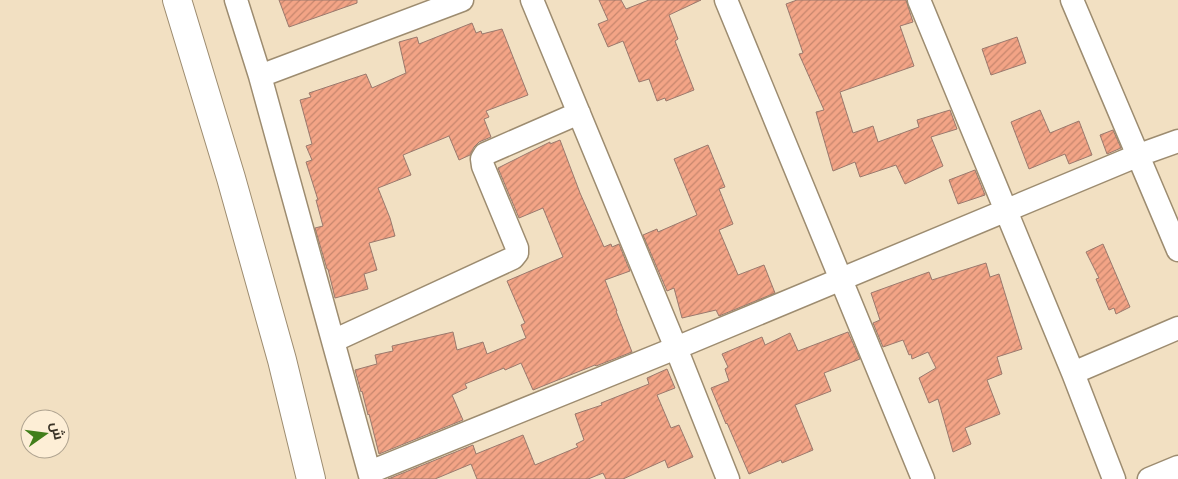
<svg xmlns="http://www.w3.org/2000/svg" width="1178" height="479" font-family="'Crimson Pro',Cairo,serif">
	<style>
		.building { fill: url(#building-hatch); stroke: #9a796d }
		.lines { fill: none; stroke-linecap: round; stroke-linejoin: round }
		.minor-casing { stroke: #9d8c70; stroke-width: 25 }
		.tertiary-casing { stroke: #9d8c70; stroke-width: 30 }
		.minor { stroke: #fff; stroke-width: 22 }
		.tertiary { stroke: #fff; stroke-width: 28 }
	</style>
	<defs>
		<pattern id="building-hatch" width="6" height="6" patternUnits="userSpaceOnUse" patternTransform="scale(1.25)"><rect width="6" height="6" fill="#f3a486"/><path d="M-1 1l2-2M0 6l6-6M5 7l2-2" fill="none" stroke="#c6866d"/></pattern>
	</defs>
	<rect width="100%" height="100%" fill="#f2e0c2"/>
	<path class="building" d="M 279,0 L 357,0 L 357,3 L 289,27 Z
		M 599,0 L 621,0 L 626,9 L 649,0 L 701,0 L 669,15 L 678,39 L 675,41 L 694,90 L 666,101 L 665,98 L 657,101 L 649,79 L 639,82 L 623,41 L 608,47 L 598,24 L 608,20 Z
		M 797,0 L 906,0 L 913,22 L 900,26 L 914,66 L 840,92 L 853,133 L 873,126 L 878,142 L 919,127 L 917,120 L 950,110 L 957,129 L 931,137 L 943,166 L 905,184 L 896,165 L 860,177 L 855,162 L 833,171 L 816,112 L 824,110 L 799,54 L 803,53 L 786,4 Z
		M 472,23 L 476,33 L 481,31 L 482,34 L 502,29 L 528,95 L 486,111 L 489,117 L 484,119 L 491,137 L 479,142 L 474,147 L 470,155 L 459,160 L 449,136 L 403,155 L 411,175 L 378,188 L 390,218 L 395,236 L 369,243 L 377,270 L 364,274 L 368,289 L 335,298 L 328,269 L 327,269 L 315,228 L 323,226 L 316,200 L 318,200 L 306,162 L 312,160 L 306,146 L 312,144 L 300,100 L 311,97 L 309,93 L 366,74 L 372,88 L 406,73 L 399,42 L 417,37 L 419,44 Z
		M 1017,37 L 1026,63 L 991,75 L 982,49 Z
		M 1040,110 L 1050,133 L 1079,121 L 1092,155 L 1069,164 L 1065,154 L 1029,169 L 1011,122 Z
		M 1113,130 L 1121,148 L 1107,154 L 1100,135 Z
		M 560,140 L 580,193 L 604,247 L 611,244 L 612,247 L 619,244 L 630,271 L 605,280 L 617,311 L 616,311 L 632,352 L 596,366 L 595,365 L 533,390 L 521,363 L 505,370 L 504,368 L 465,384 L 467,388 L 452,395 L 463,420 L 379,454 L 369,414 L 368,415 L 362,391 L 361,392 L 355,370 L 377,364 L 375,355 L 393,351 L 392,346 L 453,332 L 457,350 L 483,342 L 487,354 L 526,338 L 521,325 L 525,323 L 507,281 L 563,257 L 543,208 L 519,218 L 498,168 L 550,142 L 550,144 Z
		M 708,145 L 725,187 L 719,189 L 733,224 L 719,230 L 738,275 L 764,265 L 775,293 L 719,316 L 716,310 L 682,318 L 674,288 L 667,291 L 643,235 L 657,229 L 658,232 L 697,215 L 674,159 Z
		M 975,170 L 985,195 L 958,204 L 949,180 Z
		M 1103,244 L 1130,307 L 1116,314 L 1114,308 L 1109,310 L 1096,279 L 1099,278 L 1086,252 Z
		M 986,263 L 990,277 L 999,274 L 1022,349 L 997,357 L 1002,374 L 987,380 L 1000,414 L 965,428 L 971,444 L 953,452 L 938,399 L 929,403 L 919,378 L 936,368 L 928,352 L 912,359 L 911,354 L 909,355 L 903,340 L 883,347 L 873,323 L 880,320 L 871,293 L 929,272 L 932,280 Z
		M 848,332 L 860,359 L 824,373 L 831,391 L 795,405 L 813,450 L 782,463 L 781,460 L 749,474 L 727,423 L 726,424 L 711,388 L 729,381 L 725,369 L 728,367 L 722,354 L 762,337 L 765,345 L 790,333 L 798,351 Z
		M 667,369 L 675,388 L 657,395 L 671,428 L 679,425 L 693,457 L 668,468 L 665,460 L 623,479 L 606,479 L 603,473 L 588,479 L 477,479 L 471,464 L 435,479 L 388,479 L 473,445 L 476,454 L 523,435 L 535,465 L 578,447 L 576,444 L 584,440 L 575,414 L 602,405 L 601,403 L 649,384 L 647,378 Z"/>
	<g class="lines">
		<g class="minor-casing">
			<path id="minor" d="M 236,0 L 260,76 L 371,479
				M 532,0 L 676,348 L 728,479
				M 726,0 L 923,479
				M 919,0 L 1073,373 L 1114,479
				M 1072,0 L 1178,250
				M 260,76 L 462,0
				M 333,341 L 513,258 L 517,253 L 517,248 L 483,166 L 482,159 L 485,154 L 579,113
				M 1073,373 L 1178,328
				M 370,472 L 676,348 L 1139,155 L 1178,141
				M 1149,479 L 1178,467"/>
		</g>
		<g class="tertiary-casing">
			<path id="tertiary" d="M 177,0 L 231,178 L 282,360 L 311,479"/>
		</g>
		<use href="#minor" class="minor"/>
		<use href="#tertiary" class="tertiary"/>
	</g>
	<g transform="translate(45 434) rotate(76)"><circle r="24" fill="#fdeed6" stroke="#afa390"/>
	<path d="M0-4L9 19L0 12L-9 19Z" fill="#417e1a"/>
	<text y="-8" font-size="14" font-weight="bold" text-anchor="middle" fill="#393226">ش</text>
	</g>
</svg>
